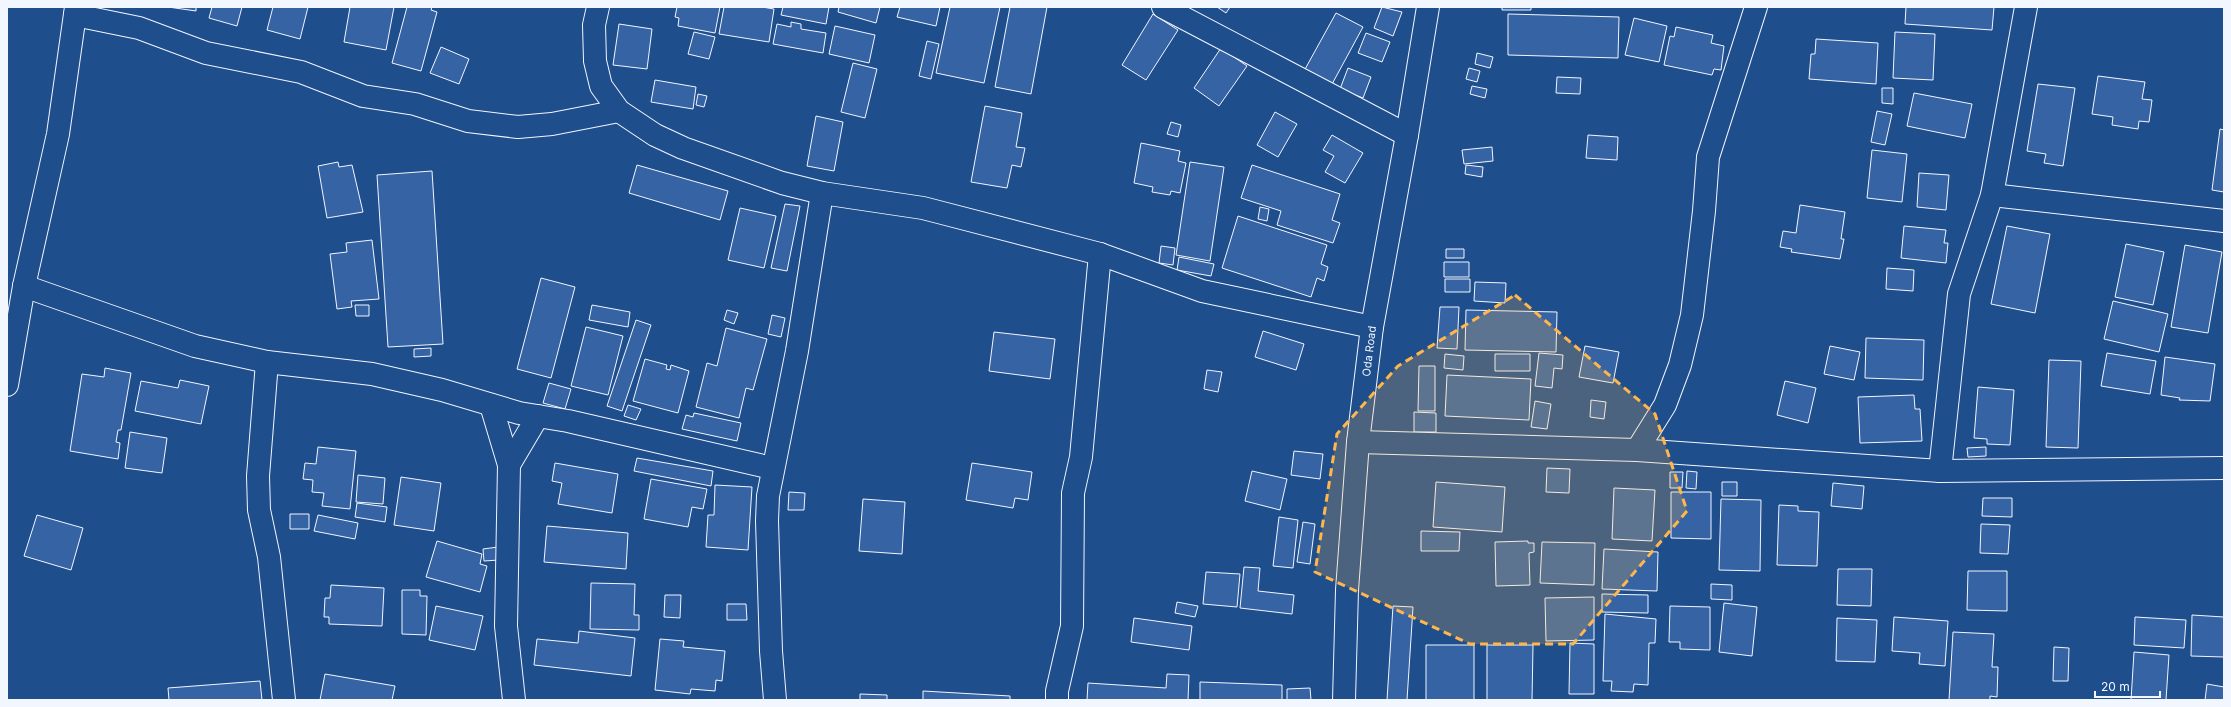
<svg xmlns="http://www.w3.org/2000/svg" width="2231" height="707" font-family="Inter,sans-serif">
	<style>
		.building { fill: #3563a3; stroke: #f2f6ff }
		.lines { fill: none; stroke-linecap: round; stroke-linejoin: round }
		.minor-casing { stroke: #f2f6ff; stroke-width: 24 }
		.minor { stroke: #1f4e8c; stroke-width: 22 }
		.marked { fill: #ffb74d; fill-opacity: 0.2; stroke: #ffb74d; stroke-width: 3; stroke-dasharray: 8 5; stroke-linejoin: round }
		.labels { text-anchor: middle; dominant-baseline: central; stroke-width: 3; stroke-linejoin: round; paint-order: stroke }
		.street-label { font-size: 11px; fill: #f2f6ff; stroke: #1f4e8c }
	</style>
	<rect width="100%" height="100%" fill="#1f4e8c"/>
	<path class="building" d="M 168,7 L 196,7 L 196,11 Z
		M 212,7 L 242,7 L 237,26 L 209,18 Z
		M 273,7 L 308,7 L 300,39 L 267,30 Z
		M 350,7 L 394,7 L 386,50 L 344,42 Z
		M 407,7 L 432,7 L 431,10 L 437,12 L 421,71 L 392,63 Z
		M 677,7 L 720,7 L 715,33 L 678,26 L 679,18 L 675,17 Z
		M 724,7 L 762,7 L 774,9 L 769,42 L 719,34 Z
		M 783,7 L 829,7 L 826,24 L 781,15 Z
		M 839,7 L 880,7 L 876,23 L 838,12 Z
		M 900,7 L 940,7 L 936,26 L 897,17 Z
		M 950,7 L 1000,7 L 984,83 L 936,73 Z
		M 1010,7 L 1047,7 L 1031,94 L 995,87 Z
		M 1217,7 L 1230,7 L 1226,13 Z
		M 1382,7 L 1402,12 L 1393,36 L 1374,28 Z
		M 1502,7 L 1531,7 L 1531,10 L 1502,10 Z
		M 1906,7 L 1994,7 L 1992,30 L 1905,24 Z
		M 1336,13 L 1363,27 L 1331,86 L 1304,71 Z
		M 1153,14 L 1178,30 L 1146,80 L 1122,65 Z
		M 1508,14 L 1619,17 L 1618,58 L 1508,55 Z
		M 1634,18 L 1667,26 L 1659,62 L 1625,55 Z
		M 791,22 L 801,24 L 801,29 L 826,33 L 823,53 L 773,44 L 777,24 L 791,27 Z
		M 619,24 L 652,29 L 647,69 L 613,65 Z
		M 835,26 L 875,35 L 869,63 L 829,54 Z
		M 1676,27 L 1713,35 L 1711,43 L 1724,46 L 1721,70 L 1714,69 L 1712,75 L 1664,65 L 1670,36 L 1674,37 Z
		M 694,32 L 715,37 L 709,59 L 688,54 Z
		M 1895,32 L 1935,34 L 1933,80 L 1893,78 Z
		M 1366,33 L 1390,42 L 1382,62 L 1358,53 Z
		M 1816,39 L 1878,43 L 1876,84 L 1809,79 L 1811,54 L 1815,54 Z
		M 927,41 L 939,44 L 931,79 L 919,76 Z
		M 441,47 L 469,59 L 459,84 L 430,73 Z
		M 1221,48 L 1247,66 L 1219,106 L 1194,88 Z
		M 1477,53 L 1493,57 L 1490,68 L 1475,64 Z
		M 853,63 L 877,69 L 865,118 L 841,112 Z
		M 1348,68 L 1371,77 L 1363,98 L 1340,89 Z
		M 1469,68 L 1480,71 L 1477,82 L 1466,79 Z
		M 2098,76 L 2145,82 L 2142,99 L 2152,100 L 2149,122 L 2139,121 L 2138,129 L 2112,125 L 2113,117 L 2092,114 Z
		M 1557,77 L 1581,78 L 1580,94 L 1556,93 Z
		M 655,80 L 696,87 L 693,109 L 651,102 Z
		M 2038,84 L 2075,88 L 2063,166 L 2044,163 L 2046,154 L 2027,151 Z
		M 1472,86 L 1487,89 L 1485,98 L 1470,94 Z
		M 1882,88 L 1893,88 L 1893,104 L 1882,103 Z
		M 1914,93 L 1972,104 L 1965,138 L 1907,126 Z
		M 698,94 L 707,96 L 704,107 L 696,105 Z
		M 985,106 L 1022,113 L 1016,147 L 1025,148 L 1021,167 L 1012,165 L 1007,188 L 971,182 Z
		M 1877,111 L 1892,114 L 1885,145 L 1871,142 Z
		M 1275,112 L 1297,124 L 1278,157 L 1257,145 Z
		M 816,116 L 843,122 L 834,171 L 807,166 Z
		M 1171,122 L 1181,125 L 1178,137 L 1167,134 Z
		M 2220,129 L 2224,130 L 2224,192 L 2212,190 Z
		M 1332,135 L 1363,153 L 1345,183 L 1325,172 L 1334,156 L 1323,150 Z
		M 1588,135 L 1618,137 L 1617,160 L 1586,158 Z
		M 1141,143 L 1180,151 L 1178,161 L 1186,163 L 1180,193 L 1171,191 L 1170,195 L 1152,192 L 1153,187 L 1134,183 Z
		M 1492,147 L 1493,161 L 1464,164 L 1462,150 Z
		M 1872,150 L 1907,154 L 1902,202 L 1867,198 Z
		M 338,162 L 339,167 L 352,165 L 363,212 L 327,218 L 318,166 Z
		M 1190,162 L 1224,167 L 1210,261 L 1176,255 Z
		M 637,165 L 728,191 L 720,220 L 629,193 Z
		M 1252,165 L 1340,194 L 1332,220 L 1340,223 L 1333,243 L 1277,225 L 1281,211 L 1241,198 Z
		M 1466,165 L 1483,167 L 1482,177 L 1465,174 Z
		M 432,171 L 443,344 L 388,347 L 377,175 Z
		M 1919,173 L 1949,175 L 1946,210 L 1917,207 Z
		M 785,204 L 800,206 L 787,271 L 771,268 Z
		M 1800,205 L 1845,212 L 1841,239 L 1844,239 L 1840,259 L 1791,252 L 1792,249 L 1780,247 L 1783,231 L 1796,233 Z
		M 1260,207 L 1269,209 L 1267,221 L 1258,219 Z
		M 740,208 L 776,216 L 764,268 L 728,260 Z
		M 1238,216 L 1327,245 L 1321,264 L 1328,267 L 1324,281 L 1317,278 L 1311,297 L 1222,268 Z
		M 1904,226 L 1946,230 L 1944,243 L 1948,243 L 1946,263 L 1901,258 Z
		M 2007,226 L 2050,234 L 2035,313 L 1991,304 Z
		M 372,240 L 379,299 L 351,301 L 352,307 L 337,309 L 330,254 L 347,252 L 346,243 Z
		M 2126,244 L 2164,252 L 2153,305 L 2115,297 Z
		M 2185,245 L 2222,252 L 2208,333 L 2171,327 Z
		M 1161,246 L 1175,248 L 1173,265 L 1159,263 Z
		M 1446,249 L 1464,249 L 1464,258 L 1446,258 Z
		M 1179,257 L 1214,264 L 1211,276 L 1177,270 Z
		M 1444,262 L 1469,262 L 1469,277 L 1444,277 Z
		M 1887,268 L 1914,270 L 1913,291 L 1886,289 Z
		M 541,278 L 575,287 L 551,378 L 517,369 Z
		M 1445,279 L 1470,279 L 1470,292 L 1445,292 Z
		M 1475,282 L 1506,283 L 1505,303 L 1474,301 Z
		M 2113,301 L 2168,314 L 2159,352 L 2104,339 Z
		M 355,305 L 369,305 L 369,316 L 356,316 Z
		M 592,305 L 630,312 L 628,327 L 589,320 Z
		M 1440,307 L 1459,307 L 1457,349 L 1437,348 Z
		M 727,310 L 738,313 L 734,324 L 724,320 Z
		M 1466,310 L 1557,312 L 1556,352 L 1465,350 Z
		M 772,315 L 785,318 L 781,337 L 768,334 Z
		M 636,320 L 651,325 L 622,411 L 607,406 Z
		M 586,327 L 623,336 L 608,395 L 571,386 Z
		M 726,328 L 767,339 L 753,390 L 746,388 L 739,418 L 696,407 L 707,363 L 717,366 Z
		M 1263,331 L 1304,344 L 1296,370 L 1255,357 Z
		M 994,332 L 1055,339 L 1050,379 L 989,371 Z
		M 1866,338 L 1924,340 L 1923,380 L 1865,378 Z
		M 1585,346 L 1619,352 L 1613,383 L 1579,377 Z
		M 1830,346 L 1860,352 L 1854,380 L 1824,374 Z
		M 431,348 L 431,356 L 414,357 L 414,349 Z
		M 1539,353 L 1563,355 L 1562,369 L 1554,368 L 1552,388 L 1535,386 Z
		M 2107,353 L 2156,361 L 2150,394 L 2101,386 Z
		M 1445,354 L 1464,356 L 1463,370 L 1444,368 Z
		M 1495,354 L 1530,354 L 1530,371 L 1495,371 Z
		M 2165,357 L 2215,364 L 2210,401 L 2179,400 L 2180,398 L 2161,395 Z
		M 645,359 L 667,365 L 666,369 L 670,370 L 671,365 L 689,371 L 678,413 L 633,401 Z
		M 2049,360 L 2081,361 L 2078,448 L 2046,447 Z
		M 1419,366 L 1435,366 L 1435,411 L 1418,411 Z
		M 105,368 L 131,373 L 121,430 L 118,430 L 116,442 L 120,443 L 118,459 L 70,451 L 82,374 L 104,377 Z
		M 1207,370 L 1222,372 L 1218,392 L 1204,389 Z
		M 1447,375 L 1531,379 L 1529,420 L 1445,416 Z
		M 180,380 L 209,386 L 201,424 L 135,411 L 141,381 L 178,388 Z
		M 1785,381 L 1816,388 L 1808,423 L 1777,415 Z
		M 549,383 L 571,389 L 565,409 L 543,403 Z
		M 1978,387 L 2014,390 L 2010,445 L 1987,444 L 1987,439 L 1974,438 Z
		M 1914,395 L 1915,409 L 1920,409 L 1922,441 L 1860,443 L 1858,397 Z
		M 1591,400 L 1606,402 L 1604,419 L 1590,417 Z
		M 1535,401 L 1551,404 L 1547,429 L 1531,427 Z
		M 628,405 L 641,409 L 636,420 L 624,416 Z
		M 1414,412 L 1436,413 L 1436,432 L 1414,432 Z
		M 694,413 L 741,423 L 737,441 L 682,429 L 686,415 L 693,417 Z
		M 130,432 L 167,438 L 162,473 L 125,468 Z
		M 318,447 L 356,451 L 350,509 L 322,506 L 324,493 L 312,492 L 313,480 L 303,479 L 305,463 L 316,464 Z
		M 1986,447 L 1986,456 L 1968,457 L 1967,448 Z
		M 1294,451 L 1323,454 L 1320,479 L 1291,475 Z
		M 637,458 L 713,471 L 711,486 L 634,471 Z
		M 555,463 L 618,474 L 612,513 L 558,504 L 562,483 L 552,481 Z
		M 972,463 L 1032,472 L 1028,500 L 1015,498 L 1013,508 L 966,500 Z
		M 1547,468 L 1570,469 L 1569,493 L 1546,492 Z
		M 1252,471 L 1287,479 L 1280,510 L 1245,501 Z
		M 1687,471 L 1697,472 L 1696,489 L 1686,488 Z
		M 1670,472 L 1683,472 L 1682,488 L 1670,488 Z
		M 358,475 L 385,478 L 383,504 L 356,502 Z
		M 401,477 L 441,483 L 434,531 L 394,525 Z
		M 651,479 L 707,489 L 703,509 L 692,507 L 688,527 L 644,519 Z
		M 1436,482 L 1505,487 L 1502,532 L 1433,527 Z
		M 1722,482 L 1737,482 L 1737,496 L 1722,496 Z
		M 1833,483 L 1864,486 L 1862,509 L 1831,506 Z
		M 715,485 L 752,487 L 748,550 L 706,547 L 708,515 L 714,515 Z
		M 1614,488 L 1655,490 L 1652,541 L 1612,539 Z
		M 789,492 L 805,493 L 804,510 L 788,510 Z
		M 1671,492 L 1711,492 L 1711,539 L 1671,538 Z
		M 1983,498 L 2012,498 L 2012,517 L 1982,516 Z
		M 863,499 L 905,502 L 902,554 L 859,551 Z
		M 1721,499 L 1761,500 L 1760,571 L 1719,570 Z
		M 357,503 L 387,507 L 385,522 L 355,517 Z
		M 1779,505 L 1798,506 L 1798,511 L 1819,512 L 1817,566 L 1777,565 Z
		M 290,514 L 309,514 L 309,529 L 290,529 Z
		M 37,515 L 83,528 L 71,570 L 24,556 Z
		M 318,515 L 358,523 L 355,539 L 314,531 Z
		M 1279,517 L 1298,520 L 1293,568 L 1273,566 Z
		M 1303,522 L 1315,524 L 1310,564 L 1297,562 Z
		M 1981,524 L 2010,525 L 2008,554 L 1980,553 Z
		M 547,526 L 628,533 L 626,569 L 544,562 Z
		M 1421,531 L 1460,532 L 1459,551 L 1421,551 Z
		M 437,541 L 482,554 L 480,564 L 487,566 L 480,592 L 426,577 Z
		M 1528,541 L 1528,543 L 1534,543 L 1534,552 L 1529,553 L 1530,585 L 1496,586 L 1495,542 Z
		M 1542,542 L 1595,543 L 1594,585 L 1540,583 Z
		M 498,547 L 499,560 L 484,561 L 483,549 Z
		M 1604,549 L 1658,552 L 1657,591 L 1602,589 Z
		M 1244,567 L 1260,568 L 1258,591 L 1294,595 L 1292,614 L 1240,608 Z
		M 1838,569 L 1872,569 L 1871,606 L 1837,605 Z
		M 1968,571 L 2007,571 L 2007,611 L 1967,610 Z
		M 1206,572 L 1240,574 L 1237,607 L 1203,604 Z
		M 591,583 L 635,584 L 634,615 L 639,615 L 639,630 L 590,629 Z
		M 1711,584 L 1732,585 L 1732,600 L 1711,599 Z
		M 331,585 L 384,588 L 382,626 L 329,624 L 329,617 L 324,617 L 325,598 L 330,598 Z
		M 402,590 L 420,590 L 420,596 L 427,596 L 426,635 L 402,634 Z
		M 1602,594 L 1648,595 L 1648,613 L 1602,612 Z
		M 665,595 L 681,595 L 680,618 L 664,617 Z
		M 1594,597 L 1594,640 L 1546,641 L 1545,598 Z
		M 1177,602 L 1198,606 L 1195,617 L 1175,613 Z
		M 1724,603 L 1757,607 L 1752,656 L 1719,652 Z
		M 727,604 L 746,604 L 747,620 L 727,620 Z
		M 436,606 L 483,616 L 475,650 L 429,640 Z
		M 1393,606 L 1413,607 L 1407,700 L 1387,700 Z
		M 1670,606 L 1710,607 L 1710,650 L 1680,649 L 1680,642 L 1669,642 Z
		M 1605,614 L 1656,619 L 1655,643 L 1649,643 L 1648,685 L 1634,684 L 1633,692 L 1611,691 L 1612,681 L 1603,681 Z
		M 2192,615 L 2224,617 L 2224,657 L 2191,656 Z
		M 1894,617 L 1948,621 L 1945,666 L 1919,664 L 1920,653 L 1892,651 Z
		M 2135,617 L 2186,620 L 2184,648 L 2134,645 Z
		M 1134,618 L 1192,626 L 1189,650 L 1131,642 Z
		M 1837,618 L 1877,620 L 1875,662 L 1836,661 Z
		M 579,631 L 635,638 L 631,676 L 534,665 L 537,639 L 578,643 Z
		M 1953,632 L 1994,634 L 1992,667 L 1998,667 L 1997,697 L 1990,696 L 1990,700 L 1949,700 Z
		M 660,639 L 684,641 L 683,647 L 725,651 L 722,681 L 716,680 L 715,691 L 691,689 L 690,694 L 655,690 Z
		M 1570,643 L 1594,644 L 1594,694 L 1569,694 Z
		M 1426,645 L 1474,645 L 1474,700 L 1426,700 Z
		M 1487,645 L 1533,645 L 1532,700 L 1487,700 Z
		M 2054,647 L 2069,648 L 2068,681 L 2053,681 Z
		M 2134,652 L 2169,655 L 2166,700 L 2131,700 Z
		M 325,674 L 395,686 L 392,700 L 320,700 Z
		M 1167,674 L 1189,675 L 1188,700 L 1087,700 L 1088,683 L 1166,688 Z
		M 260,681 L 262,700 L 169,700 L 168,688 Z
		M 1200,682 L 1282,685 L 1282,700 L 1200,700 Z
		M 2207,684 L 2224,687 L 2224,700 L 2205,700 Z
		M 1310,688 L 1311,700 L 1287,700 L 1287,689 Z
		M 923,691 L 1010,696 L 1010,700 L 923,700 Z
		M 860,694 L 887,695 L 887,700 L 860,700 Z"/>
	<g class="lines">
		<g class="minor-casing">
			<g id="minor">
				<path d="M 598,7 L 594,25 L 595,61 L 601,86 L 619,111 L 655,135 L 683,148 L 782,183 L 822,193 L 923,208 L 1100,254 L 1202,291 L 1372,327"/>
				<path d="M 1163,7 L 1407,135"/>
				<path d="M 75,15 L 139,28 L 206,53 L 301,72 L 363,96 L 415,104 L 468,121 L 518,127 L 552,124 L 619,111"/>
				<path d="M 1992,195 L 2224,221"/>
				<path d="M 24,286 L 195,346 L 267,362 L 372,374 L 442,390 L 519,413 L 568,421 L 772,468"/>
				<path d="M 267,362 L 258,476 L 259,510 L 269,557 L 284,700"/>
				<path d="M 7,385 L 24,286 L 58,134 L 76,7"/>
				<path d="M 491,405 L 509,465 L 506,626 L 514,700"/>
				<path d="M 1358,442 L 1637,450 L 1940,471 L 2224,468"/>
				<path d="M 1637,450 L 1665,405 L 1680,365 L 1692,315 L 1704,211 L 1708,157 L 1756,7"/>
				<path d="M 509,465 L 538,416"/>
				<path d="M 1940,471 L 1959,294 L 1992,195 L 2026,7"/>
				<path d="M 775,700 L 771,651 L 767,521 L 768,496 L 797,351 L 822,193"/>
				<path d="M 1057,700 L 1057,691 L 1072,626 L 1073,493 L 1081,457 L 1100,254"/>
				<path id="s1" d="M 1344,700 L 1347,590 L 1358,442 L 1372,327 L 1407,135 L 1428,7"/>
			</g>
		</g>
		<use href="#minor" class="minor"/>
	</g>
	<path class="marked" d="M 1515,295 L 1655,414 L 1687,511 L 1573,644 L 1470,644 L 1315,572 L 1337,434 L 1398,366 Z"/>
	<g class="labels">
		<g class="street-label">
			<text stroke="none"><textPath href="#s1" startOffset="350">Oda Road</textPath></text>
		</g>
	</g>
	<rect width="2231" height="707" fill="none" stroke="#f2f6ff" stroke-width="16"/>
	<path d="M2095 691v6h65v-6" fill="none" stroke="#f2f6ff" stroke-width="2"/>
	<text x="2101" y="691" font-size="12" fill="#f2f6ff" stroke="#1f4e8c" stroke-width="3" paint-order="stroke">20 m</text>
</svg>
